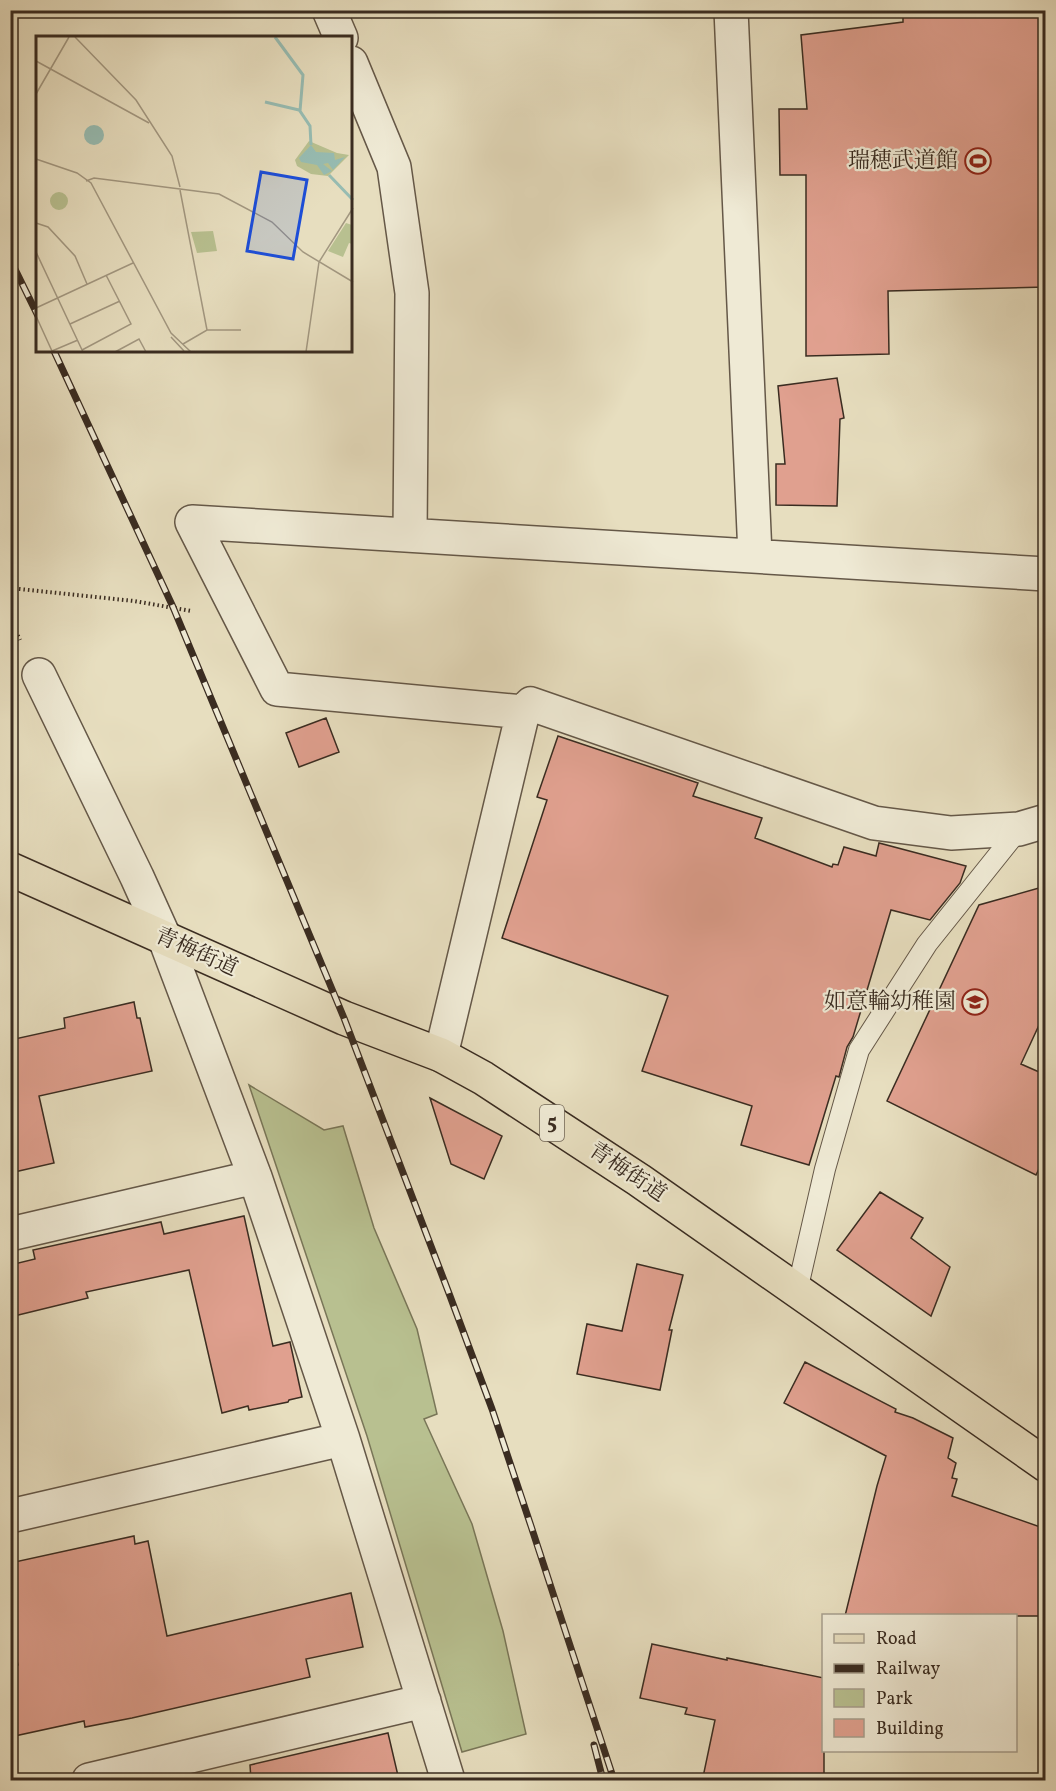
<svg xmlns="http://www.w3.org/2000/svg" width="1056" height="1791" font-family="Vollkorn,'Noto Serif JP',serif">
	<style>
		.green { fill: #b8c090; stroke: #797658; stroke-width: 1.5 }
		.building { fill: #e0a08f; stroke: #3a2c21; stroke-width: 1.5 }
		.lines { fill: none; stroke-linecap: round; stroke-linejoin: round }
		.lane-casing { stroke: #655848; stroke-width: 22 }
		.street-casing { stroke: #655848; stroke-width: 36 }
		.primary-casing { stroke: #3a2c21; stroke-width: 36 }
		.path { stroke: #3a2c21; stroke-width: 4; stroke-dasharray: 1.5 3; stroke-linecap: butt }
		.lane { stroke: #efead5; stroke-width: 20 }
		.street { stroke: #efead5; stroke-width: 33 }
		.primary { stroke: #e7debf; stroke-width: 33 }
		.rail-casing { stroke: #3a2c21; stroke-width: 7 }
		.rail { stroke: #efead5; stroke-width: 4.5; stroke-dasharray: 14; stroke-linecap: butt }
		.labels { text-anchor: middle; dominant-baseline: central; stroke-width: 4.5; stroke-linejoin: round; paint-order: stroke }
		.shield { fill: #efead5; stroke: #706557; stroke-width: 1.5 }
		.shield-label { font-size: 21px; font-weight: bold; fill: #3a2c21 }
		.poi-label { font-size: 22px; fill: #3a2c21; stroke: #efead5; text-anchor: end }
		.street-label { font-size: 22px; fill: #3a2c21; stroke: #efead5 }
		.inset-river { fill: none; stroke: #97bcb2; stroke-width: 3 }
		.inset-road { fill: none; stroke: #a29780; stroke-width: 1.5 }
		.view { fill: #1d4ed8; fill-opacity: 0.15; stroke: #1d4ed8; stroke-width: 3 }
		.inset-edge { fill: none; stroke: #3a2c21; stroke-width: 3 }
	</style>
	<rect width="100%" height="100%" fill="#e7debf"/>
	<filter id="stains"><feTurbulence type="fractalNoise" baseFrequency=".00333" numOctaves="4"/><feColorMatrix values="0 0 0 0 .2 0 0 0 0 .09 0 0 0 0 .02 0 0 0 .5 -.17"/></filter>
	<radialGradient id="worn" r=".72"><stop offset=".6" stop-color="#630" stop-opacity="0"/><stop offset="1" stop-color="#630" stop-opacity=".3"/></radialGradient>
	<path class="green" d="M 249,1085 L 324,1130 L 343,1126 L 374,1228 L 417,1329 L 437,1414 L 424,1419 L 472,1524 L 503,1631 L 526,1734 L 462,1752 L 367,1436 Z"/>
	<path class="building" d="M 1046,10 L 1046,287 L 888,291 L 889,354 L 806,356 L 806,175 L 780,175 L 779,109 L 807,109 L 801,35 L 903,22 L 903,14 Z
		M 837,378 L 844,418 L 840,419 L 837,506 L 776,505 L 776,464 L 785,464 L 778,386 Z
		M 326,718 L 339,752 L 299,767 L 286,733 Z
		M 558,736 L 698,783 L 693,796 L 762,818 L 755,838 L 832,867 L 833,864 L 838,865 L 844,847 L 876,856 L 879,843 L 966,866 L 960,883 L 930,920 L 891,910 L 853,1037 L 847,1047 L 839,1077 L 836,1076 L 809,1165 L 741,1145 L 752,1106 L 642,1071 L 668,996 L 502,938 L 547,800 L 537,797 Z
		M 1046,886 L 1046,1010 L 1021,1064 L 1046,1075 L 1046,1154 L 1036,1175 L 887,1101 L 979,905 Z
		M 134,1002 L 137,1018 L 140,1018 L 152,1071 L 39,1096 L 54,1163 L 10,1173 L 10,1040 L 65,1028 L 64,1018 Z
		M 430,1098 L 502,1136 L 484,1179 L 451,1164 Z
		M 880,1192 L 923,1218 L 911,1238 L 950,1267 L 931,1316 L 837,1250 Z
		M 244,1216 L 273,1346 L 290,1342 L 302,1397 L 289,1400 L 288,1402 L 249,1410 L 248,1406 L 222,1413 L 189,1270 L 86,1292 L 88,1298 L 10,1317 L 10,1265 L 35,1259 L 33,1250 L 161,1222 L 164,1234 Z
		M 637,1264 L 683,1275 L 669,1330 L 672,1330 L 660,1390 L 577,1374 L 587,1324 L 622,1331 Z
		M 805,1362 L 896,1409 L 895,1412 L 913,1418 L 953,1438 L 948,1458 L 956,1463 L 952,1478 L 957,1479 L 952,1496 L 1046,1529 L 1046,1616 L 845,1616 L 877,1486 L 886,1456 L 784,1403 Z
		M 134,1536 L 135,1544 L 148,1541 L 167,1636 L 351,1593 L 363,1647 L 306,1659 L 310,1677 L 132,1718 L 85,1727 L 84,1721 L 10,1737 L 10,1667 L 18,1665 L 10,1630 L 10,1563 Z
		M 652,1644 L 727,1660 L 727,1658 L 824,1678 L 824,1780 L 724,1780 L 703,1777 L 715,1720 L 685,1714 L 687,1708 L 640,1698 Z
		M 388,1733 L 399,1780 L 251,1780 L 250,1765 Z"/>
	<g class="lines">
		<g class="lane-casing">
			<path id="lane" d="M 797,1291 L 825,1169 L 859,1050 L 927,944 L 1019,829"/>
		</g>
		<g class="street-casing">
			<path id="street" d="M 329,10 L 341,38
				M 731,10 L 755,555
				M 351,63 L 394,167 L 412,293 L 410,535
				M 39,675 L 137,877 L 165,939 L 255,1177 L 343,1439 L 448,1780
				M 523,712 L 277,689 L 192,522 L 1046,574
				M 441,1055 L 523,712 L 531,704 L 874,823 L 951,833 L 1019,829 L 1046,821
				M 10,1234 L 255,1177
				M 10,1516 L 343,1439
				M 89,1780 L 424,1701"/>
		</g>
		<g class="primary-casing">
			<path id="primary" d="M 10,869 L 344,1018 L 441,1055 L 483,1078 L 639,1180 L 1046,1465"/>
		</g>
		<path class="path" d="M 10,588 L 134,601 L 191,611
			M 10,619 L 20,640"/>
		<use href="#lane" class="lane"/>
		<use href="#street" class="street"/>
		<use href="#primary" class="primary"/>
		<g class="rail-casing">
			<path id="rail" d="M 10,259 L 38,316
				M 54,351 L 173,607 L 344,1018 L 450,1296 L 492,1409 L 531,1526 L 614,1780
				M 594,1745 L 603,1780"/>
		</g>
		<use href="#rail" class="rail"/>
	</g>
	<defs>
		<g id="stadium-ring" transform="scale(1.35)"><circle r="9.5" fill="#efead5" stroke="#8f2418" stroke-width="1.5"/><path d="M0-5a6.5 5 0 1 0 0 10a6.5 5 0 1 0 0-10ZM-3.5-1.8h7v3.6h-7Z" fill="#8f2418"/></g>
		<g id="school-ring" transform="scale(1.35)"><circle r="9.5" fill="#efead5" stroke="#8f2418" stroke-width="1.5"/><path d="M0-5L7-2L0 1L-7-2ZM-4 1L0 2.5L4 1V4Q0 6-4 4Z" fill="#8f2418"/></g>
	</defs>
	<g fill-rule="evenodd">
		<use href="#stadium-ring" x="978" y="161"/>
		<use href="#school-ring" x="975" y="1002"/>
	</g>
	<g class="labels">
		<rect class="shield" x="540" y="1105" width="24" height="36" rx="4.5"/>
		<g class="shield-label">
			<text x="552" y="1123">5</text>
		</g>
		<g class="poi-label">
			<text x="958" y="161">瑞穂武道館</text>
			<text x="956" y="1002">如意輪幼稚園</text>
		</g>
		<g class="street-label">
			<text transform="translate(196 953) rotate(24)">青梅街道</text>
			<text transform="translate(627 1173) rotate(34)">青梅街道</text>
		</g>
	</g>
	<g transform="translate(36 36)">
		<rect width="316" height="316" fill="#e7debf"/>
		<path d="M 273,105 L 301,117 L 313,119 L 292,140 L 275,138 L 261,130 L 259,124 ZM14 165a9 9 0 1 1 18 0a9 9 0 1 1-18 0ZM 310,187 L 316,189 L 316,208 L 313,207 L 307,221 L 292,215 ZM 177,195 L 181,215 L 161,217 L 155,196 Z" fill="#b8c090"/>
		<path d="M48 99a10 10 0 1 1 20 0a10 10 0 1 1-20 0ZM 275,109 L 280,116 L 298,117 L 299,124 L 309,121 L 297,134 L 292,127 L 287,128 L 296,135 L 288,139 L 281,129 L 265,126 L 263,122 Z" fill="#97bcb2"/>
		<path class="inset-river" d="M 239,1 L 267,39 L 264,75 L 274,90 L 275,109M 229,66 L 263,74M 293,139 L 317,164"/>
		<path class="inset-road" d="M 39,1 L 100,64 L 136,120 L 144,151M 0,25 L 113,87M 0,58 L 33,1M 0,123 L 41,137 L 55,147 L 135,297 L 155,316M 50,145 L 58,142 L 183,158 L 236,186 L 267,216 L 317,246M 144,154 L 171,294M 0,187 L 12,191 L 39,220 L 51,248M 0,216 L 47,316M 0,272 L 97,227M 0,280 L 16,315 L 42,304M 34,288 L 84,265M 135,301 L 148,315M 147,308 L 171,294 L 205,294M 46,314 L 95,288 L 70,239M 79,316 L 103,303 L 110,316M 270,316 L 283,226 L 317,172"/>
		<path class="view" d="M 225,136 L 271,144 L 257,223 L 211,215 Z"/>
		<rect width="316" height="316" class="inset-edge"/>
	</g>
	<rect width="1056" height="1791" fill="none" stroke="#e7debf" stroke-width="36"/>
	<rect x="12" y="12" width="1032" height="1767" fill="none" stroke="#3a2c21" stroke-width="3"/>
	<rect x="18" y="18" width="1020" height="1755" fill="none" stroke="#3a2c21" stroke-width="1.5"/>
	<rect x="822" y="1614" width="195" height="138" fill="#efead5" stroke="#a79e8d" stroke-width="1.5"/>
	<rect x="834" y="1634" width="30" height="9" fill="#e7debf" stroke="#a79e8d" stroke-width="1.5"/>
	<text x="876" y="1644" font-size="18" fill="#3a2c21">Road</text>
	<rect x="834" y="1664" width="30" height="9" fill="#3a2c21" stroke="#a79e8d" stroke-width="1.5"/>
	<text x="876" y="1674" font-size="18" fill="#3a2c21">Railway</text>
	<rect x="834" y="1689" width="30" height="18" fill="#b8c090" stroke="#a79e8d" stroke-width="1.5"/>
	<text x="876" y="1704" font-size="18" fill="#3a2c21">Park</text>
	<rect x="834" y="1719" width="30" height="18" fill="#e0a08f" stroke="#a79e8d" stroke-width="1.5"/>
	<text x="876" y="1734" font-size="18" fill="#3a2c21">Building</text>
	<rect width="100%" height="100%" filter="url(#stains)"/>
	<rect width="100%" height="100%" fill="url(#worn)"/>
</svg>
